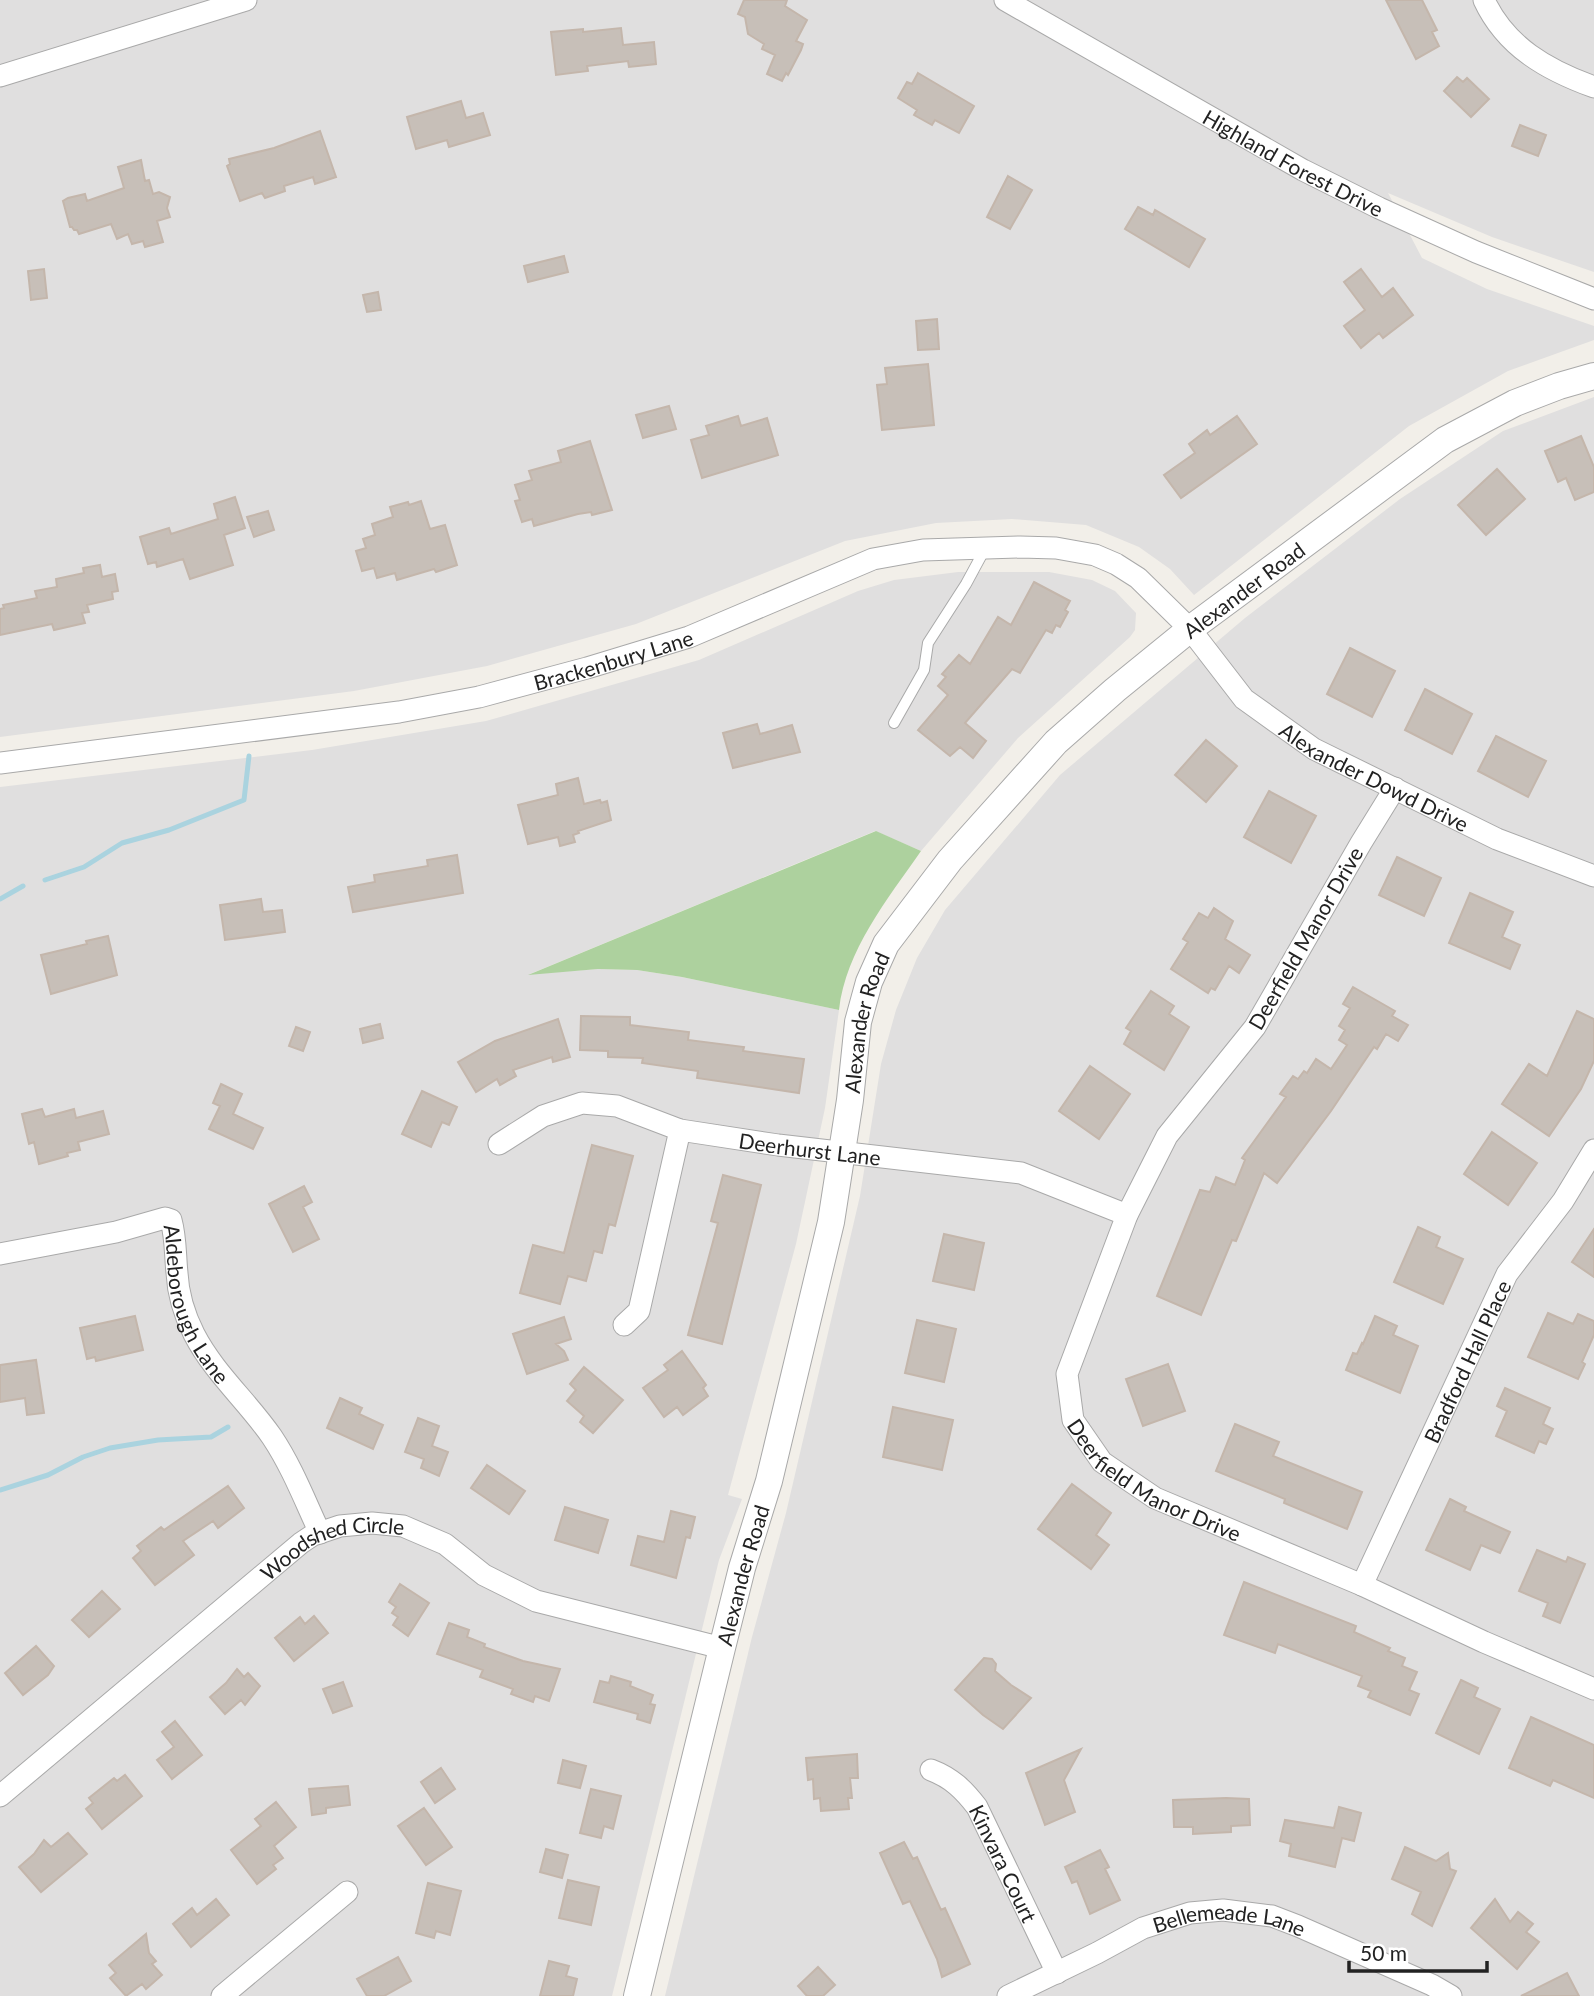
<svg xmlns="http://www.w3.org/2000/svg" width="1594" height="1996" font-family="Lato,sans-serif">
	<style>
		.residential { fill: #e0dfdf }
		.forest { fill: #add19e }
		.lines { fill: none; stroke-linecap: round; stroke-linejoin: round }
		.stream { stroke: #aad3df; stroke-width: 5 }
		.building { fill: #c7bfb8; stroke: #c4b6ab; stroke-width: 2 }
		.service-casing { stroke: #a9a9a9; stroke-width: 12 }
		.minor-casing { stroke: #a9a9a9; stroke-width: 23 }
		.tertiary-casing { stroke: #a9a9a9; stroke-width: 28 }
		.service { stroke: #fff; stroke-width: 10 }
		.minor { stroke: #fff; stroke-width: 21 }
		.tertiary { stroke: #fff; stroke-width: 26 }
		.labels { text-anchor: middle; dominant-baseline: central; stroke-width: 5; stroke-linejoin: round; paint-order: stroke }
		.street-label { font-size: 21px; fill: #222; stroke: #fff }
	</style>
	<rect width="100%" height="100%" fill="#f2efe9"/>
	<path class="residential" d="M 0,0 L 1594,0 L 1594,272 L 1492,237 L 1388,193 L 1422,258 L 1487,289 L 1594,326 L 1594,340 L 1508,371 L 1409,426 L 1194,595 L 1170,569 L 1139,547 L 1086,525 L 1012,519 L 936,523 L 845,541 L 636,624 L 487,666 L 354,691 L 0,737 Z
		M 1594,397 L 1594,1996 L 665,1996 L 752,1637 L 786,1513 L 860,1196 L 881,1064 L 896,1010 L 917,958 L 945,910 L 1060,775 L 1245,618 L 1400,499 L 1503,431 Z
		M 958,572 L 1049,572 L 1092,580 L 1115,591 L 1136,613 L 1135,630 L 1130,637 L 1018,738 L 921,851 L 875,831 L 530,974 L 598,969 L 637,970 L 682,977 L 839,1010 L 825,1108 L 796,1244 L 728,1495 L 742,1499 L 719,1560 L 612,1996 L 0,1996 L 0,787 L 312,750 L 486,721 L 699,660 L 858,591 L 894,580 Z"/>
	<path class="forest" d="M 876,831 L 921,851 C 887,900 846,950 839,1010 L 682,977 L 637,970 L 598,969 L 528,975 Z"/>
	<g class="lines">
		<path class="stream" d="M 45,880 L 84,867 L 122,843 L 169,830 L 244,800 L 249,756
			M 0,899 L 23,886
			M 0,1490 L 48,1475 L 83,1457 L 110,1448 L 158,1440 L 211,1437 L 228,1427"/>
	</g>
	<path class="building" d="M 744,0 L 787,0 L 785,6 L 807,20 L 796,41 L 803,44 L 801,50 L 788,75 L 786,73 L 782,81 L 767,74 L 775,55 L 762,49 L 764,44 L 748,34 L 745,17 L 738,14 Z
		M 1386,0 L 1422,0 L 1437,30 L 1432,32 L 1439,46 L 1416,59 Z
		M 621,28 L 623,45 L 654,42 L 656,64 L 629,67 L 628,61 L 587,66 L 588,71 L 556,75 L 551,32 L 583,29 L 583,32 Z
		M 918,73 L 974,106 L 959,133 L 935,120 L 932,125 L 914,115 L 917,110 L 898,98 L 907,82 L 912,84 Z
		M 1457,77 L 1463,82 L 1467,78 L 1489,99 L 1471,117 L 1444,91 Z
		M 461,101 L 466,118 L 483,113 L 490,135 L 449,147 L 447,140 L 416,149 L 407,117 Z
		M 1520,125 L 1546,135 L 1538,156 L 1512,146 Z
		M 320,131 L 336,177 L 315,184 L 313,177 L 284,186 L 285,191 L 265,198 L 262,193 L 240,201 L 227,166 L 230,164 L 229,159 L 274,148 Z
		M 141,160 L 145,181 L 149,180 L 153,194 L 159,192 L 170,197 L 167,208 L 170,217 L 157,221 L 163,242 L 145,247 L 143,241 L 132,244 L 128,234 L 117,239 L 111,224 L 79,234 L 77,230 L 74,230 L 72,227 L 70,227 L 63,201 L 68,198 L 85,194 L 87,201 L 124,188 L 118,167 Z
		M 1008,176 L 1032,190 L 1010,229 L 987,217 Z
		M 1138,207 L 1153,215 L 1155,210 L 1205,239 L 1189,267 L 1125,229 Z
		M 564,256 L 568,272 L 528,282 L 524,266 Z
		M 44,269 L 47,298 L 31,300 L 28,271 Z
		M 1361,269 L 1382,297 L 1393,288 L 1413,315 L 1383,338 L 1379,333 L 1361,348 L 1344,326 L 1365,310 L 1344,282 Z
		M 378,292 L 381,310 L 367,312 L 363,295 Z
		M 937,319 L 939,349 L 918,350 L 916,321 Z
		M 928,364 L 934,425 L 882,430 L 877,385 L 887,384 L 885,368 Z
		M 669,406 L 676,429 L 643,438 L 636,415 Z
		M 738,416 L 741,426 L 767,418 L 778,455 L 702,478 L 691,440 L 709,435 L 706,426 Z
		M 1237,416 L 1257,444 L 1181,498 L 1164,475 L 1195,453 L 1189,444 L 1207,430 L 1210,435 Z
		M 1581,436 L 1594,467 L 1594,492 L 1575,500 L 1566,478 L 1558,482 L 1545,451 Z
		M 590,441 L 612,510 L 592,515 L 591,512 L 578,514 L 534,526 L 532,519 L 522,522 L 515,501 L 520,500 L 515,485 L 532,480 L 529,471 L 561,462 L 558,451 Z
		M 1497,469 L 1525,499 L 1486,535 L 1458,505 Z
		M 235,497 L 245,528 L 224,535 L 233,565 L 190,579 L 183,559 L 157,567 L 156,562 L 148,564 L 140,537 L 169,528 L 171,534 L 218,519 L 214,504 Z
		M 421,501 L 430,529 L 445,525 L 457,565 L 436,572 L 434,569 L 397,580 L 395,573 L 377,578 L 374,568 L 362,571 L 356,551 L 366,548 L 363,539 L 375,535 L 372,524 L 393,517 L 390,507 L 408,502 L 409,505 Z
		M 268,511 L 274,530 L 254,537 L 247,517 Z
		M 100,565 L 102,577 L 115,574 L 118,591 L 112,592 L 113,599 L 87,605 L 89,612 L 82,613 L 85,623 L 54,630 L 52,624 L 0,635 L 0,609 L 4,608 L 3,605 L 37,598 L 35,591 L 57,587 L 56,579 L 84,573 L 83,568 Z
		M 1034,582 L 1070,601 L 1065,610 L 1068,612 L 1060,627 L 1056,625 L 1052,633 L 1046,630 L 1020,673 L 1012,669 L 965,723 L 986,741 L 973,758 L 960,747 L 950,756 L 918,730 L 948,695 L 938,686 L 946,677 L 942,674 L 959,655 L 970,664 L 998,617 L 1011,625 Z
		M 1350,648 L 1395,671 L 1372,717 L 1327,694 Z
		M 1425,689 L 1472,714 L 1452,754 L 1405,730 Z
		M 757,724 L 760,734 L 792,725 L 800,752 L 733,768 L 723,733 Z
		M 1496,736 L 1546,761 L 1528,797 L 1478,771 Z
		M 1206,740 L 1237,766 L 1206,802 L 1175,775 Z
		M 578,778 L 584,804 L 600,800 L 601,803 L 607,801 L 611,820 L 578,831 L 579,833 L 573,835 L 575,842 L 560,846 L 558,837 L 528,844 L 518,805 L 558,795 L 556,784 Z
		M 1269,791 L 1316,816 L 1291,863 L 1244,837 Z
		M 457,855 L 463,893 L 353,912 L 348,887 L 375,882 L 374,875 L 428,866 L 427,860 Z
		M 1397,857 L 1441,878 L 1424,916 L 1379,895 Z
		M 1470,893 L 1513,912 L 1502,937 L 1520,945 L 1510,969 L 1449,943 Z
		M 261,899 L 263,912 L 282,910 L 285,932 L 225,940 L 220,905 Z
		M 1214,908 L 1233,921 L 1225,939 L 1250,955 L 1239,973 L 1229,966 L 1215,990 L 1211,988 L 1208,993 L 1171,969 L 1188,942 L 1183,939 L 1199,913 L 1208,918 Z
		M 108,936 L 117,975 L 51,994 L 41,955 L 87,944 L 86,941 Z
		M 1353,987 L 1395,1011 L 1392,1016 L 1408,1025 L 1398,1041 L 1386,1034 L 1377,1049 L 1374,1047 L 1331,1111 L 1277,1183 L 1264,1173 L 1236,1241 L 1232,1240 L 1201,1315 L 1157,1296 L 1200,1190 L 1210,1192 L 1216,1177 L 1235,1185 L 1245,1160 L 1242,1158 L 1286,1097 L 1280,1094 L 1293,1076 L 1298,1079 L 1304,1071 L 1307,1073 L 1316,1059 L 1331,1069 L 1347,1045 L 1339,1040 L 1345,1030 L 1339,1026 L 1350,1008 L 1343,1004 Z
		M 1151,991 L 1174,1006 L 1169,1014 L 1189,1027 L 1164,1070 L 1124,1044 L 1131,1031 L 1126,1028 Z
		M 1577,1011 L 1594,1019 L 1594,1061 L 1581,1089 L 1549,1136 L 1502,1104 L 1529,1064 L 1547,1076 Z
		M 581,1016 L 630,1017 L 630,1025 L 689,1032 L 688,1040 L 744,1047 L 743,1051 L 804,1059 L 799,1093 L 697,1078 L 698,1071 L 642,1063 L 643,1058 L 608,1057 L 608,1051 L 580,1050 Z
		M 558,1019 L 570,1057 L 553,1062 L 552,1057 L 513,1070 L 516,1076 L 500,1085 L 497,1079 L 476,1092 L 458,1062 L 495,1041 Z
		M 380,1024 L 383,1038 L 363,1043 L 360,1029 Z
		M 296,1027 L 310,1032 L 303,1051 L 289,1046 Z
		M 1090,1066 L 1130,1094 L 1099,1139 L 1059,1111 Z
		M 221,1084 L 242,1094 L 233,1114 L 263,1128 L 253,1149 L 209,1129 L 220,1106 L 213,1103 Z
		M 422,1091 L 457,1107 L 449,1125 L 442,1122 L 431,1147 L 402,1134 Z
		M 42,1109 L 45,1117 L 74,1109 L 76,1118 L 103,1111 L 109,1134 L 78,1142 L 80,1150 L 67,1153 L 68,1156 L 39,1164 L 34,1142 L 29,1144 L 22,1114 Z
		M 1492,1132 L 1537,1163 L 1508,1205 L 1464,1174 Z
		M 592,1145 L 633,1156 L 615,1226 L 609,1224 L 602,1253 L 594,1251 L 586,1281 L 568,1276 L 560,1304 L 520,1293 L 533,1245 L 564,1253 Z
		M 723,1175 L 761,1185 L 722,1344 L 688,1335 L 718,1223 L 711,1221 Z
		M 304,1186 L 312,1202 L 303,1207 L 319,1239 L 293,1252 L 269,1204 Z
		M 1418,1227 L 1440,1237 L 1436,1247 L 1463,1259 L 1443,1304 L 1394,1282 Z
		M 1594,1229 L 1594,1277 L 1572,1262 Z
		M 944,1234 L 984,1243 L 974,1290 L 933,1281 Z
		M 1548,1313 L 1573,1324 L 1578,1314 L 1594,1321 L 1594,1335 L 1582,1362 L 1585,1364 L 1578,1379 L 1528,1357 Z
		M 135,1316 L 143,1350 L 96,1361 L 95,1357 L 87,1359 L 80,1328 Z
		M 1375,1316 L 1397,1326 L 1393,1335 L 1418,1346 L 1400,1393 L 1346,1370 L 1353,1353 L 1357,1354 L 1362,1343 L 1363,1344 Z
		M 564,1317 L 571,1339 L 556,1344 L 564,1351 L 568,1360 L 527,1374 L 513,1334 Z
		M 917,1320 L 956,1329 L 944,1382 L 905,1373 Z
		M 682,1351 L 706,1385 L 703,1388 L 708,1396 L 683,1415 L 677,1407 L 664,1417 L 643,1388 L 668,1370 L 664,1365 Z
		M 36,1360 L 44,1413 L 27,1415 L 25,1398 L 0,1402 L 0,1365 Z
		M 1168,1364 L 1185,1411 L 1143,1426 L 1126,1379 Z
		M 584,1367 L 623,1400 L 593,1433 L 580,1422 L 584,1416 L 567,1401 L 576,1390 L 570,1384 Z
		M 1505,1388 L 1550,1408 L 1543,1424 L 1553,1429 L 1546,1444 L 1539,1441 L 1534,1453 L 1496,1436 L 1507,1411 L 1497,1406 Z
		M 340,1398 L 362,1408 L 359,1414 L 383,1425 L 373,1449 L 327,1428 Z
		M 893,1407 L 953,1420 L 942,1470 L 883,1457 Z
		M 418,1418 L 439,1426 L 432,1446 L 448,1452 L 439,1476 L 421,1468 L 424,1459 L 405,1452 Z
		M 1235,1424 L 1279,1442 L 1273,1456 L 1362,1492 L 1347,1529 L 1284,1503 L 1285,1499 L 1216,1471 Z
		M 487,1465 L 525,1491 L 509,1514 L 471,1488 Z
		M 1072,1484 L 1111,1513 L 1096,1535 L 1109,1545 L 1091,1569 L 1038,1529 Z
		M 228,1486 L 244,1508 L 218,1528 L 213,1521 L 183,1541 L 194,1555 L 155,1585 L 133,1558 L 141,1551 L 137,1546 L 161,1527 L 164,1530 Z
		M 1450,1499 L 1466,1507 L 1464,1511 L 1510,1532 L 1500,1553 L 1481,1545 L 1470,1570 L 1426,1550 Z
		M 565,1507 L 608,1520 L 598,1553 L 555,1540 Z
		M 671,1511 L 695,1517 L 690,1538 L 686,1537 L 676,1578 L 631,1565 L 638,1536 L 664,1542 Z
		M 1537,1550 L 1566,1562 L 1568,1557 L 1585,1564 L 1560,1623 L 1543,1616 L 1548,1603 L 1519,1591 Z
		M 1244,1582 L 1356,1626 L 1354,1632 L 1390,1648 L 1388,1651 L 1405,1658 L 1402,1666 L 1417,1672 L 1409,1690 L 1419,1694 L 1410,1715 L 1368,1697 L 1371,1691 L 1358,1686 L 1362,1676 L 1278,1644 L 1275,1653 L 1224,1635 Z
		M 400,1584 L 429,1603 L 408,1636 L 393,1625 L 398,1617 L 392,1613 L 396,1607 L 389,1602 Z
		M 102,1591 L 120,1609 L 89,1637 L 72,1620 Z
		M 314,1616 L 328,1633 L 294,1661 L 275,1638 L 300,1617 L 305,1624 Z
		M 449,1623 L 469,1630 L 467,1637 L 485,1644 L 484,1647 L 523,1661 L 560,1669 L 549,1701 L 535,1696 L 533,1702 L 511,1694 L 513,1689 L 480,1677 L 483,1670 L 437,1654 Z
		M 36,1646 L 54,1666 L 48,1675 L 23,1695 L 5,1673 Z
		M 984,1658 L 992,1659 L 996,1664 L 995,1671 L 1011,1685 L 1031,1698 L 1003,1729 L 983,1715 L 955,1690 Z
		M 237,1669 L 244,1677 L 248,1673 L 260,1686 L 245,1705 L 241,1700 L 225,1714 L 210,1697 L 226,1683 Z
		M 611,1676 L 631,1682 L 630,1686 L 653,1695 L 650,1704 L 655,1705 L 650,1723 L 637,1719 L 638,1714 L 594,1702 L 600,1681 L 609,1683 Z
		M 1461,1680 L 1478,1688 L 1474,1697 L 1500,1709 L 1479,1754 L 1436,1733 Z
		M 343,1682 L 352,1706 L 333,1713 L 323,1689 Z
		M 1531,1717 L 1594,1745 L 1594,1798 L 1553,1780 L 1550,1786 L 1509,1768 Z
		M 175,1721 L 202,1755 L 172,1779 L 157,1760 L 174,1747 L 162,1732 Z
		M 1081,1749 L 1064,1780 L 1075,1812 L 1045,1825 L 1026,1773 Z
		M 857,1754 L 858,1778 L 850,1778 L 852,1798 L 848,1798 L 849,1809 L 821,1811 L 820,1798 L 814,1799 L 813,1779 L 808,1780 L 806,1758 Z
		M 563,1760 L 586,1766 L 580,1788 L 558,1783 Z
		M 441,1768 L 455,1789 L 435,1803 L 421,1782 Z
		M 125,1775 L 142,1796 L 102,1829 L 86,1809 L 93,1803 L 89,1798 L 114,1778 L 117,1781 Z
		M 348,1786 L 350,1805 L 326,1808 L 326,1813 L 312,1815 L 309,1789 Z
		M 591,1789 L 621,1796 L 613,1829 L 604,1826 L 601,1838 L 580,1833 Z
		M 1226,1798 L 1249,1799 L 1250,1825 L 1231,1826 L 1231,1832 L 1193,1834 L 1193,1827 L 1174,1827 L 1173,1800 Z
		M 276,1802 L 296,1827 L 274,1846 L 283,1858 L 273,1865 L 276,1869 L 257,1884 L 231,1850 L 261,1826 L 255,1819 Z
		M 1339,1807 L 1361,1813 L 1354,1841 L 1342,1838 L 1335,1867 L 1289,1856 L 1291,1844 L 1280,1841 L 1285,1820 L 1334,1828 Z
		M 424,1808 L 452,1847 L 426,1865 L 398,1826 Z
		M 68,1833 L 87,1854 L 41,1892 L 19,1867 L 34,1854 L 44,1840 L 51,1847 Z
		M 904,1842 L 913,1859 L 917,1857 L 941,1910 L 945,1908 L 970,1964 L 942,1977 L 937,1959 L 910,1901 L 903,1904 L 880,1853 Z
		M 1405,1847 L 1436,1861 L 1448,1853 L 1450,1869 L 1456,1871 L 1432,1926 L 1412,1914 L 1421,1892 L 1392,1879 Z
		M 546,1849 L 568,1855 L 562,1878 L 540,1872 Z
		M 1100,1850 L 1109,1867 L 1105,1869 L 1120,1900 L 1090,1914 L 1077,1881 L 1072,1883 L 1065,1867 Z
		M 568,1880 L 599,1887 L 591,1925 L 559,1918 Z
		M 428,1883 L 461,1891 L 450,1935 L 436,1931 L 434,1938 L 416,1933 Z
		M 216,1899 L 229,1915 L 191,1947 L 173,1924 L 192,1908 L 197,1915 Z
		M 1495,1899 L 1510,1922 L 1518,1912 L 1533,1924 L 1526,1932 L 1539,1942 L 1517,1969 L 1471,1928 Z
		M 146,1934 L 149,1953 L 156,1961 L 152,1964 L 162,1975 L 146,1989 L 142,1984 L 126,1996 L 110,1978 L 116,1973 L 109,1965 Z
		M 398,1957 L 411,1981 L 384,1996 L 367,1996 L 357,1979 Z
		M 549,1961 L 569,1966 L 566,1976 L 577,1979 L 573,1996 L 540,1996 Z
		M 818,1967 L 835,1985 L 823,1996 L 807,1996 L 798,1986 Z
		M 1567,1973 L 1579,1996 L 1521,1996 Z"/>
	<g class="lines">
		<g class="service-casing">
			<path id="service" d="M 894,723 L 924,670 L 928,643 L 966,584 L 986,547"/>
		</g>
		<g class="minor-casing">
			<g id="minor">
				<path id="s1" d="M 1005,0 L 1303,170 L 1379,208 L 1476,252 L 1594,299"/>
				<path d="M 1484,0 C 1506,47 1547,70 1594,87"/>
				<path d="M 0,76 L 246,0"/>
				<path id="s2" d="M 0,763 L 399,712 L 479,697 L 587,668 L 689,637 L 873,559 L 923,550 L 1020,547 L 1056,548 L 1095,555 L 1116,564 L 1138,578 L 1190,629 L 1244,699 L 1314,749 L 1497,839 L 1594,876"/>
				<path id="s3" d="M 1395,788 L 1361,843 L 1255,1027 L 1167,1136 L 1127,1215 L 1067,1374 L 1073,1420 L 1102,1462 L 1155,1498 L 1362,1585 L 1484,1642 L 1594,1689"/>
				<path id="s4" d="M 499,1144 L 543,1116 L 582,1103 L 617,1106 L 680,1130 L 778,1145 L 1021,1173 L 1127,1215"/>
				<path id="s5" d="M 0,1254 L 116,1232 L 165,1218 L 171,1220 C 176,1238 175,1254 177,1273 C 178,1294 185,1316 194,1334 C 214,1373 248,1402 272,1437 C 292,1467 305,1501 320,1533"/>
				<path d="M 624,1325 L 639,1311 L 680,1130"/>
				<path id="s6" d="M 1362,1585 L 1507,1274 L 1563,1201 L 1594,1150"/>
				<path id="s7" d="M 931,1770 C 952,1778 964,1790 977,1807 L 1057,1973"/>
				<path id="s8" d="M 0,1796 L 301,1543 L 313,1535 L 340,1526 L 372,1523 L 403,1526 L 445,1544 L 484,1575 L 536,1601 L 722,1648"/>
				<path d="M 222,1996 L 347,1892"/>
				<path id="s9" d="M 1008,1996 L 1097,1953 L 1143,1928 L 1190,1913 L 1223,1910 L 1272,1916 L 1298,1926 L 1432,1985 L 1451,1996"/>
			</g>
		</g>
		<g class="tertiary-casing">
			<g id="tertiary">
				<path id="s10" d="M 637,1996 L 722,1648 L 742,1568 L 769,1481 L 831,1222 L 850,1100 L 858,1022 L 869,982 L 886,944 L 950,860 L 1056,742 L 1115,690 L 1190,629 L 1445,440 L 1515,403 L 1559,386 L 1594,376"/>
			</g>
		</g>
		<use href="#service" class="service"/>
		<use href="#minor" class="minor"/>
		<use href="#tertiary" class="tertiary"/>
	</g>
	<g class="labels">
		<g class="street-label">
			<text stroke="none"><textPath href="#s1" startOffset="331">Highland Forest Drive</textPath></text>
			<text stroke="none"><textPath href="#s10" startOffset="1589">Alexander Road</textPath></text>
			<text stroke="none"><textPath href="#s2" startOffset="623">Brackenbury Lane</textPath></text>
			<text stroke="none"><textPath href="#s2" startOffset="1488">Alexander Dowd Drive</textPath></text>
			<text transform="translate(1305 938) rotate(-60)">Deerfield Manor Drive</text>
			<text stroke="none"><textPath href="#s10" startOffset="1001">Alexander Road</textPath></text>
			<text stroke="none"><textPath href="#s4" startOffset="327">Deerhurst Lane</textPath></text>
			<text stroke="none"><textPath href="#s5" startOffset="264">Aldeborough Lane</textPath></text>
			<text stroke="none"><textPath href="#s6" startOffset="247">Bradford Hall Place</textPath></text>
			<text stroke="none"><textPath href="#s3" startOffset="826">Deerfield Manor Drive</textPath></text>
			<text stroke="none"><textPath href="#s8" startOffset="422">Woodshed Circle</textPath></text>
			<text stroke="none"><textPath href="#s10" startOffset="434">Alexander Road</textPath></text>
			<text stroke="none"><textPath href="#s7" startOffset="122">Kinvara Court</textPath></text>
			<text stroke="none"><textPath href="#s9" startOffset="240">Bellemeade Lane</textPath></text>
		</g>
	</g>
	<path d="M1349 1961v10h138v-10" fill="none" stroke="#222222" stroke-width="3.5"/>
	<text x="1360" y="1961" font-size="21" fill="#222222" stroke="#ffffff" stroke-width="5" paint-order="stroke">50 m</text>
</svg>
